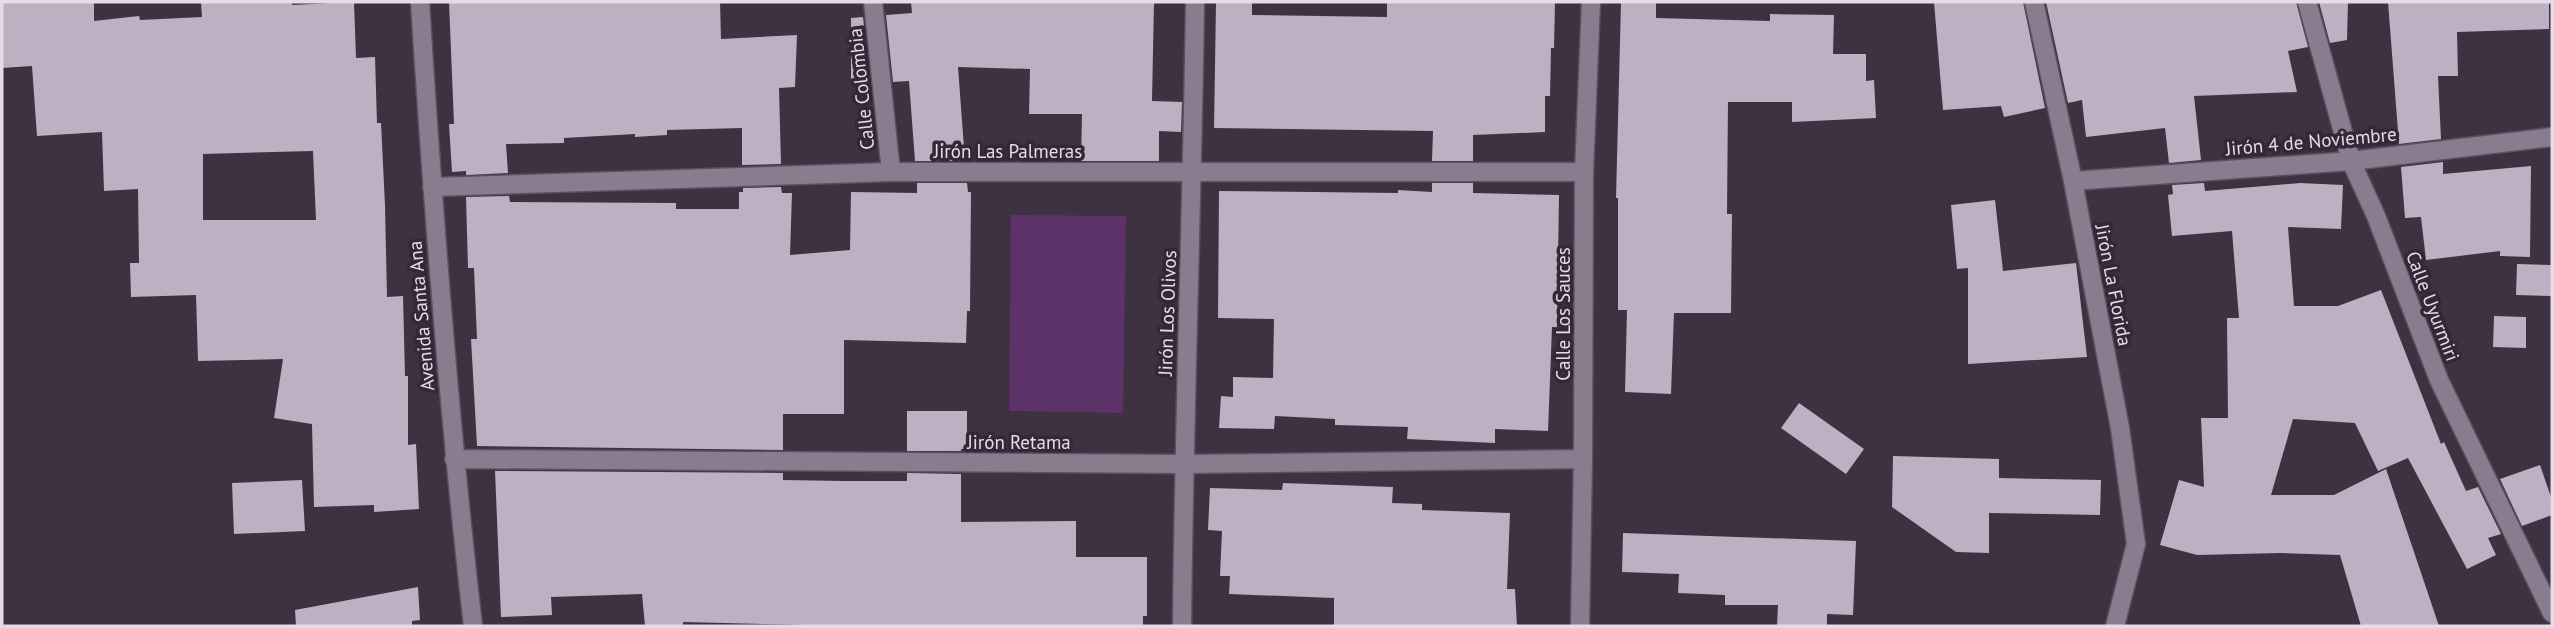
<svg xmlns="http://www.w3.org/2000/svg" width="2554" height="628" font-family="'PT Sans',sans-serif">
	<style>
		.green { fill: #5c3269 }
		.building { fill: #beafc3; fill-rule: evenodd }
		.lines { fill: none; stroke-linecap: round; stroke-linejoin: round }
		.minor-casing { stroke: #5a505e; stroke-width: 21 }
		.minor { stroke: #8a7c8f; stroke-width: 18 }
		.labels { text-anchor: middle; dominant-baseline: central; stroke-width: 7; stroke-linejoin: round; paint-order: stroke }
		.street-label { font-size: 19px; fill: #e4dce7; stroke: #342738 }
	</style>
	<rect width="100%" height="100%" fill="#3e3142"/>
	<path class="green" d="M 1011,215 L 1126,216 L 1123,413 L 1009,411 Z"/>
	<path class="building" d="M 2,2 L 94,2 L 94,21 L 139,16 L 140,20 L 202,17 L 201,2 L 292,2 L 292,5 L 354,2 L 356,58 L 375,57 L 377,123 L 381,123 L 385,205 L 387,297 L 403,296 L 405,376 L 408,376 L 408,445 L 416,444 L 419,509 L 374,512 L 374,505 L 314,507 L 312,424 L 274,418 L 283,359 L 198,361 L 196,295 L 131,297 L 130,263 L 139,263 L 138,189 L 104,191 L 102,132 L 37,136 L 32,66 L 2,68 ZM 313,151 L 316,220 L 203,220 L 203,154 Z
		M 449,2 L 720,2 L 721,39 L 797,35 L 795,87 L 779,88 L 781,164 L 742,165 L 742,128 L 667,130 L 667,135 L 635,137 L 635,134 L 564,138 L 564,143 L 506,144 L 508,173 L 466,175 L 466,171 L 452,172 L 449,124 L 454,124 Z
		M 911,2 L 1154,2 L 1152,101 L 1182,102 L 1181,132 L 1159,131 L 1159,161 L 1081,161 L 1082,114 L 1029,114 L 1030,69 L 958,67 L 965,161 L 915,161 L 909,81 L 893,82 L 886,15 L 912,13 Z
		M 1216,2 L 1252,2 L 1252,15 L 1387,17 L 1387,2 L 1555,2 L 1554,48 L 1551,48 L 1550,96 L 1545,96 L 1545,132 L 1473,135 L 1473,161 L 1432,161 L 1433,131 L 1214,128 Z
		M 1621,2 L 1656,2 L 1656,18 L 1770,21 L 1770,14 L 1834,15 L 1833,54 L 1866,54 L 1866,81 L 1874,80 L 1876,118 L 1792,122 L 1792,102 L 1728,102 L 1727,214 L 1732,214 L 1731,313 L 1674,313 L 1671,394 L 1625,392 L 1627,310 L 1618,310 L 1618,198 L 1616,198 Z
		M 1934,2 L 2023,2 L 2045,108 L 2004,117 L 2001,106 L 1943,110 Z
		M 2046,2 L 2296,2 L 2308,47 L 2288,51 L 2297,92 L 2194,96 L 2201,160 L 2169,163 L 2165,128 L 2086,137 L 2082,100 L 2068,103 Z
		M 2319,2 L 2348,2 L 2347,40 L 2330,43 Z
		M 2388,2 L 2549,2 L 2549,29 L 2457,32 L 2458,76 L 2438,76 L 2441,139 L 2399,144 Z
		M 863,17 L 870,83 L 851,84 L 851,18 Z
		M 2443,162 L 2443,174 L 2531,166 L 2530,257 L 2500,256 L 2500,251 L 2426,260 L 2421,217 L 2405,218 L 2401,167 Z
		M 917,183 L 967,183 L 968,192 L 971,192 L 970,311 L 967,311 L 966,343 L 844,340 L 844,414 L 783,414 L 783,450 L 477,446 L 471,339 L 477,339 L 474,268 L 468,268 L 466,197 L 509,196 L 510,202 L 676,203 L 676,209 L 739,209 L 739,192 L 743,192 L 743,188 L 781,187 L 782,193 L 792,193 L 790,255 L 850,250 L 851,192 L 917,193 Z
		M 1432,183 L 1473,183 L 1473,193 L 1559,195 L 1557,327 L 1552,327 L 1548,431 L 1495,429 L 1495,443 L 1407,439 L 1408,427 L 1335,425 L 1335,419 L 1275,416 L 1274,429 L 1219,428 L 1221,396 L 1233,397 L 1233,377 L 1273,378 L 1274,319 L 1218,318 L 1219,191 L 1398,193 L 1398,190 L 1432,192 Z
		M 2204,183 L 2205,191 L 2300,183 L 2343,185 L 2341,229 L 2288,227 L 2294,306 L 2338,306 L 2381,290 L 2441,444 L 2444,442 L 2466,491 L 2478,487 L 2501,534 L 2488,538 L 2496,555 L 2467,569 L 2408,458 L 2378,471 L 2355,423 L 2293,419 L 2271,495 L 2334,495 L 2386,469 L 2439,626 L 2361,626 L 2340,555 L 2280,553 L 2197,555 L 2160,545 L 2179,480 L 2204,487 L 2201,418 L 2228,418 L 2227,318 L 2239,318 L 2232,231 L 2172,236 L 2168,195 L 2173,194 L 2172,185 Z
		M 1995,200 L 2003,271 L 2076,263 L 2087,357 L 1968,364 L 1968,268 L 1957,269 L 1951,205 Z
		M 2517,264 L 2552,265 L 2552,296 L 2516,295 Z
		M 2494,316 L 2526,317 L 2526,348 L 2493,347 Z
		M 1799,403 L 1864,449 L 1846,474 L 1781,428 Z
		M 907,411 L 967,411 L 967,449 L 961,449 L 961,451 L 907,451 Z
		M 1893,456 L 1999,459 L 1999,478 L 2101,480 L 2100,515 L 1989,513 L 1989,553 L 1956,552 L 1892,507 Z
		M 2540,465 L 2552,500 L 2552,515 L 2522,526 L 2500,479 Z
		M 495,471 L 783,473 L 783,480 L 844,481 L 907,481 L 907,473 L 961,474 L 961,522 L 1076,521 L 1076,557 L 1147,557 L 1147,616 L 1143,616 L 1143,626 L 850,626 L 683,622 L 683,626 L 645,626 L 642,594 L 551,597 L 552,615 L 501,617 Z
		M 302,480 L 305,531 L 234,534 L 232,483 Z
		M 1283,483 L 1393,487 L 1392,503 L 1422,504 L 1422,510 L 1510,513 L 1507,589 L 1515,589 L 1517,626 L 1334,626 L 1334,598 L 1229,594 L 1230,576 L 1220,576 L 1222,531 L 1208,530 L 1210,488 L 1282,490 Z
		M 1623,533 L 1856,541 L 1853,615 L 1827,614 L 1827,626 L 1777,626 L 1778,605 L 1725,605 L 1725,595 L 1678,593 L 1679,574 L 1622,572 Z
		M 418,587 L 420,620 L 412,621 L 412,626 L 296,626 L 295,610 Z"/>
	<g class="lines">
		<g class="minor-casing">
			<path id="minor" d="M 420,2 C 433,210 449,418 473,626
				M 873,2 L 891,172
				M 2034,2 L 2073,181 L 2120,428 L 2136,544 L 2115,626
				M 2307,2 L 2351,161 L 2376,216 L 2439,380 L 2552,613
				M 2073,181 L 2351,161 L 2552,137
				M 432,187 L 891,172 L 1584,172
				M 454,459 L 1183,464 L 1583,459
				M 1182,626 C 1184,418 1192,210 1195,2
				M 1580,626 L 1583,459 L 1584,172 L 1591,2"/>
		</g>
		<use href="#minor" class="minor"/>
	</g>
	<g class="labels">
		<g class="street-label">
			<text transform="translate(861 89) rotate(-96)">Calle Colombia</text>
			<text transform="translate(2311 141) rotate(-5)">Jirón 4 de Noviembre</text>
			<text x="1008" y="151">Jirón Las Palmeras</text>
			<text transform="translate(2114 285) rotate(79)">Jirón La Florida</text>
			<text transform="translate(2433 306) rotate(69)">Calle Uyurmiri</text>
			<text transform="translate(1167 313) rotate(-88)">Jirón Los Olivos</text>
			<text transform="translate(1563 314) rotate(-90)">Calle Los Sauces</text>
			<text transform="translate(421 316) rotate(-95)">Avenida Santa Ana</text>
			<text x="1019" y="442">Jirón Retama</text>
		</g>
	</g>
	<rect width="2554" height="628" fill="none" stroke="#e4dce7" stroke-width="7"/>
</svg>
